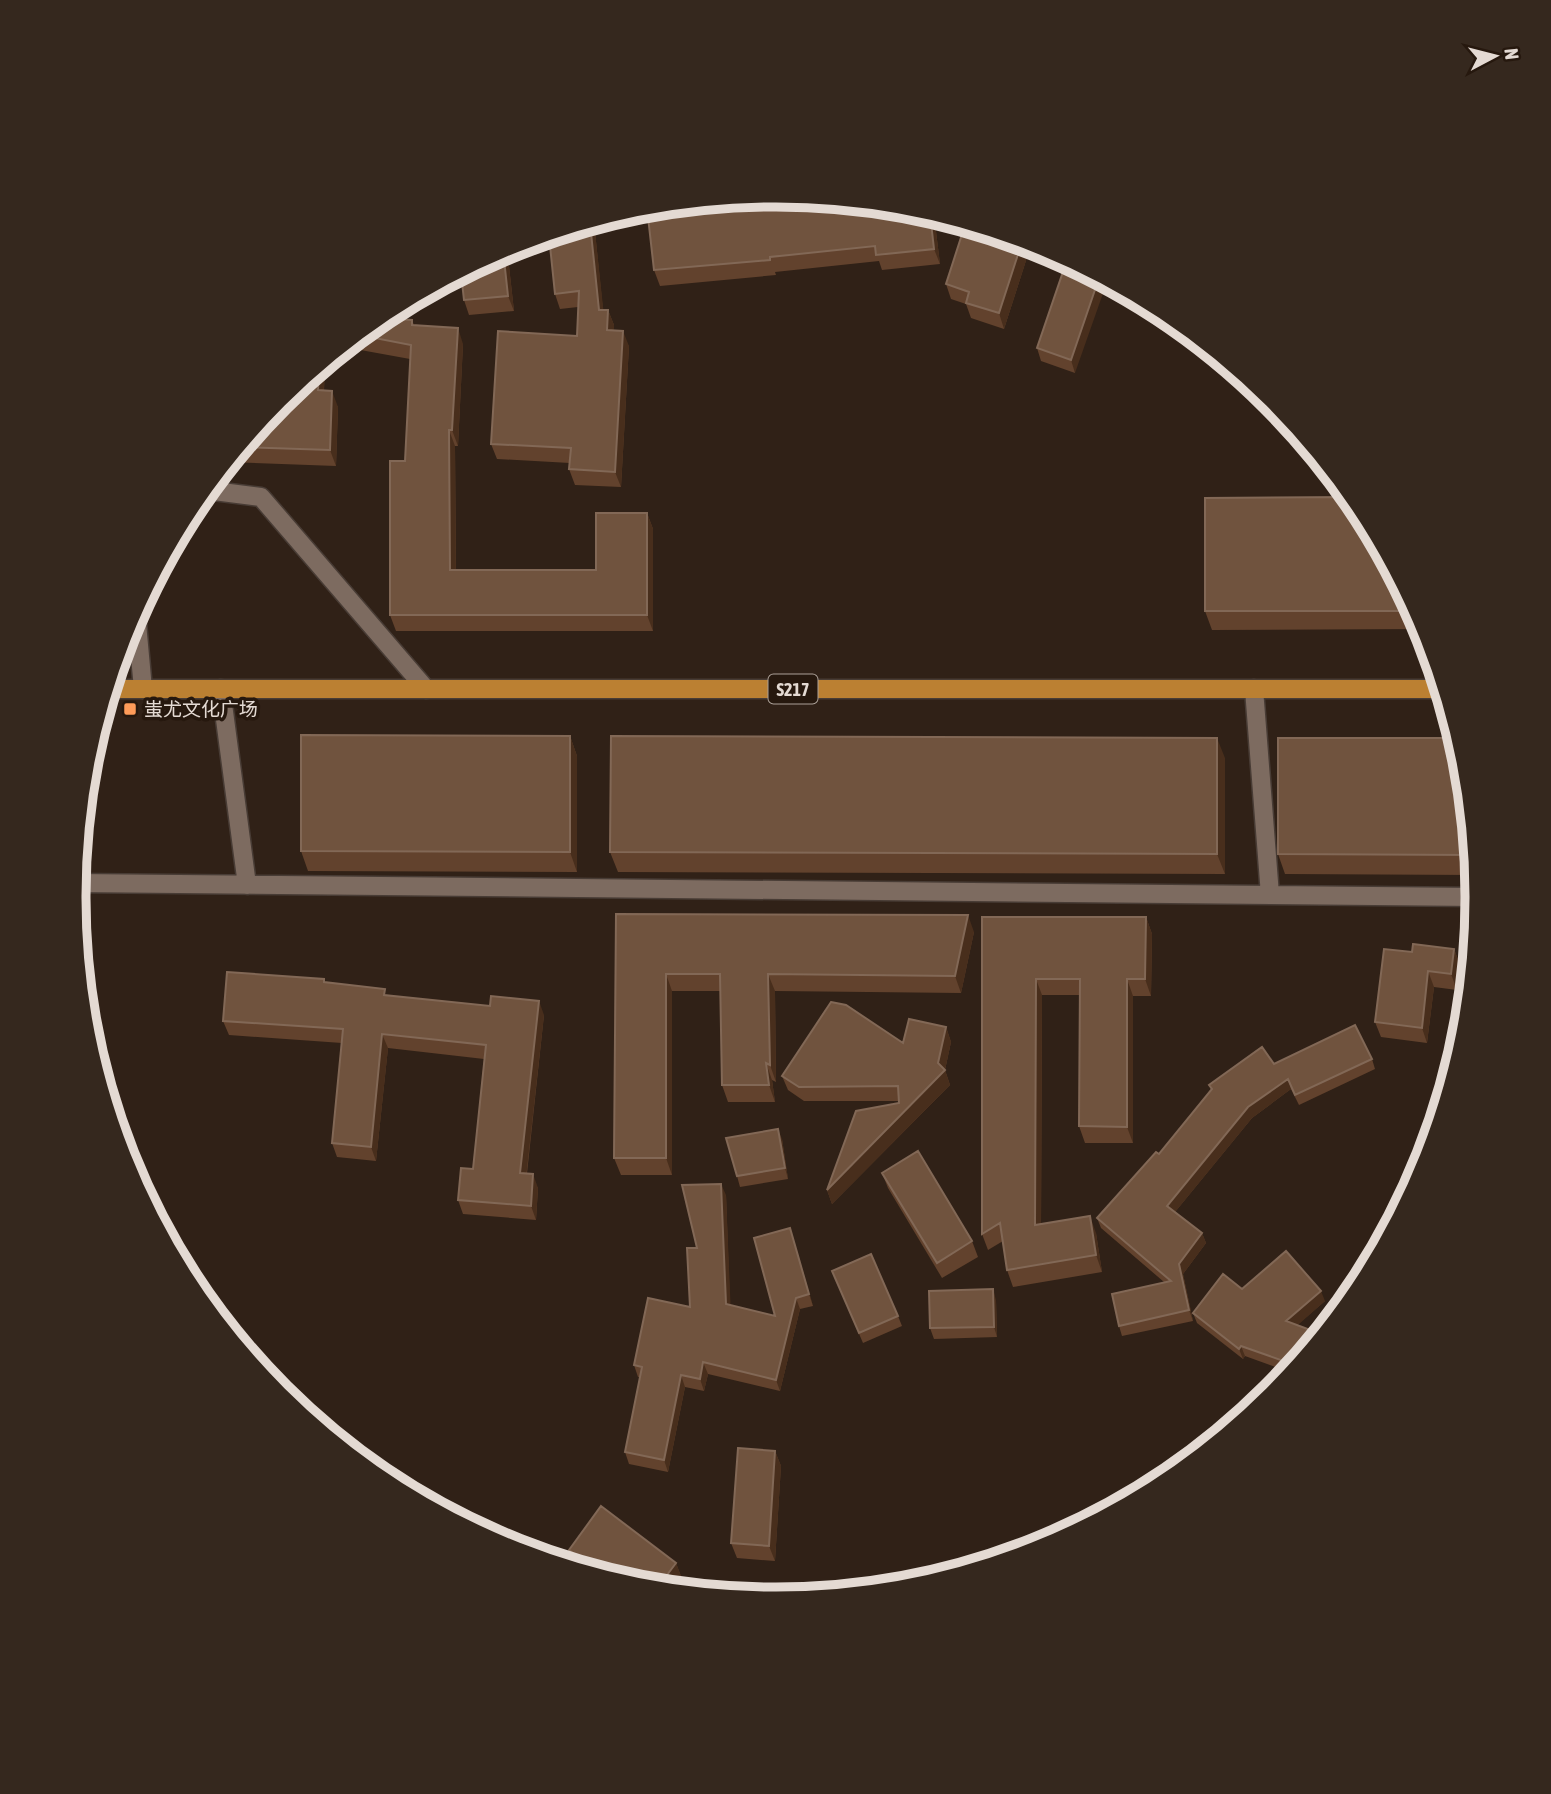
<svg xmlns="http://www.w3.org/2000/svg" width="1551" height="1794" font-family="'Asap Condensed','Noto Sans SC',sans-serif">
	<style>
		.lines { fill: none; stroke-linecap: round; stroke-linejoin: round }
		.secondary-casing { stroke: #483c35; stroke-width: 21 }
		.primary-casing { stroke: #483c35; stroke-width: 21 }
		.secondary { stroke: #7d6b60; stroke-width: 18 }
		.primary { stroke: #bb8032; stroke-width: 18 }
		.wall { fill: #62422d }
		.shaded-wall { fill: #482e1c }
		.building { fill: #70533e; stroke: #826856; stroke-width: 2 }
		.poi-dot { fill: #fe9b59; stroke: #26180e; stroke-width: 2.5 }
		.labels { text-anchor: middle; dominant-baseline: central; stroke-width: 7; stroke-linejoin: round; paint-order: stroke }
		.shield { fill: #26180e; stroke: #aba098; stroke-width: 2 }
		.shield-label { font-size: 18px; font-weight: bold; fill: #e4dad3 }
		.poi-label { font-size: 19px; fill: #e4dad3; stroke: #26180e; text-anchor: start }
		.rim { fill: none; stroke: #e4dad3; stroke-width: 9 }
	</style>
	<rect width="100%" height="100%" fill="#302117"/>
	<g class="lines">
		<g class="secondary-casing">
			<path id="secondary" d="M 206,490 L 261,497 L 426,689
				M 136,612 L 143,689
				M 221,689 L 247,885
				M 1254,689 L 1270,895
				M 75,883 L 1477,897"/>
		</g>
		<g class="primary-casing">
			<path id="primary" d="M 108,689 L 1442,689"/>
		</g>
		<use href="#secondary" class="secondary"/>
		<use href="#primary" class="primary"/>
	</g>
	<path class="wall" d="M 913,209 L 934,215 L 940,264 L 882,270 L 879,261 L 775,272 L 776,275 L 660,286 L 654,270 Z
		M 594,222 L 603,310 L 608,310 L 614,325 L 613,330 L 629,346 L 621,487 L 575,485 L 569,469 L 570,463 L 497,459 L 491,444 L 577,336 L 578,307 L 560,309 L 555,294 L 549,236 Z
		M 965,225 L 1031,245 L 1004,329 L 971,318 L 966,304 L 951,299 L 946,284 Z
		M 507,248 L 514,311 L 469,315 L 464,300 Z
		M 1067,260 L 1075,373 L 1041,361 L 1037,348 Z
		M 389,312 L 387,319 L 412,320 L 414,325 L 463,344 L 458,446 L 455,446 L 456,570 L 596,570 L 647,513 L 653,529 L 653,631 L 396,631 L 390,615 L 405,461 L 410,359 L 344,347 Z
		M 325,363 L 324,391 L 338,407 L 336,466 L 228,462 L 279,400 Z
		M 1359,507 L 1424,629 L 1212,630 L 1205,611 Z
		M 570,736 L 577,756 L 577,872 L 308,871 L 301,851 Z
		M 1225,758 L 1225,874 L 618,872 L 610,852 Z
		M 1464,760 L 1475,875 L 1285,874 L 1278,854 Z
		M 616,914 L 974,932 L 961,993 L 775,991 L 776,1082 L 772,1080 L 775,1102 L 728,1102 L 722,1085 L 721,991 L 672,991 L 672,1175 L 621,1175 L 614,1158 Z
		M 982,917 L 1146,917 L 1152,934 L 1151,996 L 1133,996 L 1133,1143 L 1085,1143 L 1079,1126 L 1079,995 L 1042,995 L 1041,1224 L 1096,1233 L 1102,1272 L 1013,1287 L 1007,1270 L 1003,1241 L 988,1250 L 982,1234 Z
		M 1454,949 L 1460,965 L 1457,990 L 1434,987 L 1427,1043 L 1381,1037 L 1375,1022 L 1412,952 Z
		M 325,982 L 387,995 L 544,1015 L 527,1173 L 538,1188 L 536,1220 L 463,1214 L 458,1200 L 473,1169 L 484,1059 L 388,1048 L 376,1161 L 337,1157 L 332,1143 L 342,1043 L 229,1035 L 223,1021 Z
		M 946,1027 L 951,1042 L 945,1070 L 950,1085 L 832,1204 L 827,1190 L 899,1103 L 899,1101 L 804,1101 L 788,1090 L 782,1076 L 903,1043 Z
		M 1372,1059 L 1375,1069 L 1299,1105 L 1291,1089 L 1252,1118 L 1175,1212 L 1202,1233 L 1206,1243 L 1183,1274 L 1193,1321 L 1122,1336 L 1119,1326 L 1164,1282 L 1101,1228 L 1097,1218 L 1159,1154 L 1211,1090 L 1209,1085 L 1274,1064 Z
		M 782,1139 L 788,1179 L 740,1187 L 737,1176 Z
		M 882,1173 L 972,1241 L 978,1257 L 942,1278 L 888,1188 Z
		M 726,1195 L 730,1305 L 775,1316 L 790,1228 L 813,1306 L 800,1309 L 780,1391 L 708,1374 L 704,1391 L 685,1387 L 668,1472 L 629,1464 L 625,1452 L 640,1377 L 638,1377 L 634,1365 L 690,1307 L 697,1248 Z
		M 832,1271 L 898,1316 L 902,1326 L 863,1343 Z
		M 1242,1289 L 1325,1301 L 1297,1325 L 1321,1334 L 1289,1372 L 1245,1356 L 1243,1359 L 1197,1323 L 1193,1313 Z
		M 996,1300 L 997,1337 L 934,1339 L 930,1328 Z
		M 775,1451 L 781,1466 L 775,1561 L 737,1558 L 731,1543 Z
		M 569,1550 L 676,1563 L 682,1579 L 674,1589 L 638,1585 L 576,1566 L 574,1565 Z"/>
	<path class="shaded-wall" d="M 930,214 L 934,215 L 940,264 L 934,249 Z
		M 594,222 L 605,325 L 599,310 L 590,223 Z
		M 1022,242 L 1031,245 L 1004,329 L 999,313 Z
		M 507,248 L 514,311 L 508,296 L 503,250 Z
		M 1099,278 L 1107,282 L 1075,373 L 1071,360 Z
		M 608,310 L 614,325 L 613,345 L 607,330 Z
		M 389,312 L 384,334 L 379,319 Z
		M 458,328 L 463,344 L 458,446 L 452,430 Z
		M 623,331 L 629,346 L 621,487 L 615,472 Z
		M 325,363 L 323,406 L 318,390 L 319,368 Z
		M 332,391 L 338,407 L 336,466 L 330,450 Z
		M 449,430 L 455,446 L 456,586 L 450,570 Z
		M 647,513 L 653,529 L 653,631 L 647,615 Z
		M 570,736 L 577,756 L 577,872 L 570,852 Z
		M 1217,738 L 1225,758 L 1225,874 L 1217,854 Z
		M 968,915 L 974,932 L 961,993 L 955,976 Z
		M 1146,917 L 1152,934 L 1151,996 L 1145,979 Z
		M 1454,949 L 1460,965 L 1457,990 L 1451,974 Z
		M 1428,971 L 1434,987 L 1427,1043 L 1422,1028 Z
		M 666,974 L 672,991 L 672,1175 L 666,1158 Z
		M 768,974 L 775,991 L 776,1082 L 770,1065 Z
		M 1036,979 L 1042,995 L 1041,1242 L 1035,1225 Z
		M 1127,979 L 1133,996 L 1133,1143 L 1127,1127 Z
		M 539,1001 L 544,1015 L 525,1187 L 520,1173 Z
		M 946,1027 L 951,1042 L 945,1070 L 950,1085 L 832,1204 L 827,1190 L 938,1063 Z
		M 382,1034 L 388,1048 L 376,1161 L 371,1147 Z
		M 766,1063 L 772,1080 L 775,1102 L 769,1085 Z
		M 1288,1079 L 1291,1089 L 1252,1118 L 1171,1217 L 1167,1206 L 1248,1107 Z
		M 778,1129 L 782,1139 L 788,1179 L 785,1168 Z
		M 533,1174 L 538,1188 L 536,1220 L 531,1206 Z
		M 721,1184 L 726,1195 L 731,1316 L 726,1304 Z
		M 1090,1216 L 1096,1233 L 1102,1272 L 1096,1255 Z
		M 790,1228 L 794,1240 L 813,1306 L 809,1294 Z
		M 1202,1233 L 1206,1243 L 1183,1274 L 1193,1321 L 1189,1310 L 1179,1264 Z
		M 993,1289 L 996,1300 L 997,1337 L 994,1327 Z
		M 1321,1291 L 1325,1301 L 1290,1332 L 1286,1321 Z
		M 796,1298 L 800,1309 L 780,1391 L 776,1380 Z
		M 1241,1346 L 1245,1356 L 1243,1359 L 1239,1349 Z
		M 703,1362 L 708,1374 L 704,1391 L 700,1379 Z
		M 681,1375 L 685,1387 L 668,1472 L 664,1460 Z
		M 775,1451 L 781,1466 L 775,1561 L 769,1546 Z
		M 676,1563 L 682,1579 L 674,1589 L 658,1587 Z"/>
	<path class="building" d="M 776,195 L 913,209 L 930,214 L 934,249 L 876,255 L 875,246 L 770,257 L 770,260 L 654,270 L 647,208 Z
		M 590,223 L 599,310 L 608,310 L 607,330 L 623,331 L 615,472 L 569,469 L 571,448 L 491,444 L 498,331 L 577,336 L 579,291 L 555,294 L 549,236 Z
		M 965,225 L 1022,242 L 999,313 L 966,303 L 969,292 L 946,284 Z
		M 503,250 L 508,296 L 464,300 L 461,273 Z
		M 1067,260 L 1099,278 L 1071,360 L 1037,348 Z
		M 379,318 L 412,320 L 412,325 L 458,328 L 452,430 L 449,430 L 450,570 L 596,570 L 596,513 L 647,513 L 647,615 L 390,615 L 390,461 L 405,461 L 411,345 L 359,335 Z
		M 319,368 L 318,390 L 332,391 L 330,450 L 241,447 L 279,400 Z
		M 1351,497 L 1359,507 L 1415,611 L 1205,611 L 1205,498 Z
		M 301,735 L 570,736 L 570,852 L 301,851 Z
		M 611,736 L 1217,738 L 1217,854 L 610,852 Z
		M 1278,738 L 1457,738 L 1464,760 L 1473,855 L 1278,854 Z
		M 616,914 L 968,915 L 955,976 L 768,974 L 770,1065 L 766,1063 L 769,1085 L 722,1085 L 720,974 L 666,974 L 666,1158 L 614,1158 Z
		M 982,917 L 1146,917 L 1145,979 L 1127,979 L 1127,1127 L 1079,1126 L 1080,979 L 1036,979 L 1035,1225 L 1090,1216 L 1096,1255 L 1007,1270 L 1000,1223 L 982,1234 Z
		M 1413,944 L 1454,949 L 1451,974 L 1428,971 L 1422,1028 L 1375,1022 L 1384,949 L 1412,952 Z
		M 227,972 L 324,979 L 324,982 L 385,989 L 384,995 L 490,1006 L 491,996 L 539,1001 L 520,1173 L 533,1174 L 531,1206 L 458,1200 L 461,1168 L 473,1169 L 486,1045 L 382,1034 L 371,1147 L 332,1143 L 343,1029 L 223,1021 Z
		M 831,1002 L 846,1005 L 903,1043 L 909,1019 L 946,1027 L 938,1063 L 945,1070 L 827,1190 L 856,1111 L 899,1103 L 898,1086 L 799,1087 L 782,1076 Z
		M 1355,1025 L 1372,1059 L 1295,1095 L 1288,1079 L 1248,1107 L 1167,1206 L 1202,1233 L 1179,1264 L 1189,1310 L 1119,1326 L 1112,1294 L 1171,1281 L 1097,1218 L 1156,1152 L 1159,1154 L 1212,1089 L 1209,1085 L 1262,1047 L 1274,1064 Z
		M 778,1129 L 785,1168 L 737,1176 L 726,1138 Z
		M 918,1151 L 972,1241 L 937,1263 L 882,1173 Z
		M 721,1184 L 726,1304 L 775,1316 L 754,1238 L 790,1228 L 809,1294 L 796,1298 L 776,1380 L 703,1362 L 700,1379 L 681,1375 L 664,1460 L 625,1452 L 642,1367 L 634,1365 L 648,1298 L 690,1307 L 687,1248 L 697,1248 L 682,1185 Z
		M 1286,1251 L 1321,1291 L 1286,1321 L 1321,1334 L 1295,1365 L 1241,1346 L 1239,1349 L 1193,1313 L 1223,1274 L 1242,1289 Z
		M 871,1254 L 898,1316 L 859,1333 L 832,1271 Z
		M 993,1289 L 994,1327 L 930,1328 L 929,1291 Z
		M 738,1448 L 775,1451 L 769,1546 L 731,1543 Z
		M 601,1506 L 676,1563 L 658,1587 L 638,1585 L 601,1574 L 569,1550 Z"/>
	<rect class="poi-dot" x="123" y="702" width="14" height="14" rx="3.5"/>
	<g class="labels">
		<rect class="shield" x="768.5" y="674.5" width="49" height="29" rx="5"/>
		<g class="shield-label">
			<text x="793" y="689">S217</text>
		</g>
		<g class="poi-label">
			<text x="144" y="709">蚩尤文化广场</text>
		</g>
	</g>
	<path d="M0 0H1551V1794H0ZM775 207H776A689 689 0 0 1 1465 896V898A689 689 0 0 1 776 1587H775A689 689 0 0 1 86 898V896A689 689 0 0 1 775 207Z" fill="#35281e" fill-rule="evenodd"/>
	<path class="rim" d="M775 207H776A689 689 0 0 1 1465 896V898A689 689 0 0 1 776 1587H775A689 689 0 0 1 86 898V896A689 689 0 0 1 775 207Z"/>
	<g transform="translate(1495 56) rotate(83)" stroke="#26180e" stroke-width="5" paint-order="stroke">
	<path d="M0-5L12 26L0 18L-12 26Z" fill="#e4dad3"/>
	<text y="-10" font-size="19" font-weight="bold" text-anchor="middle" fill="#e4dad3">N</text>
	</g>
</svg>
